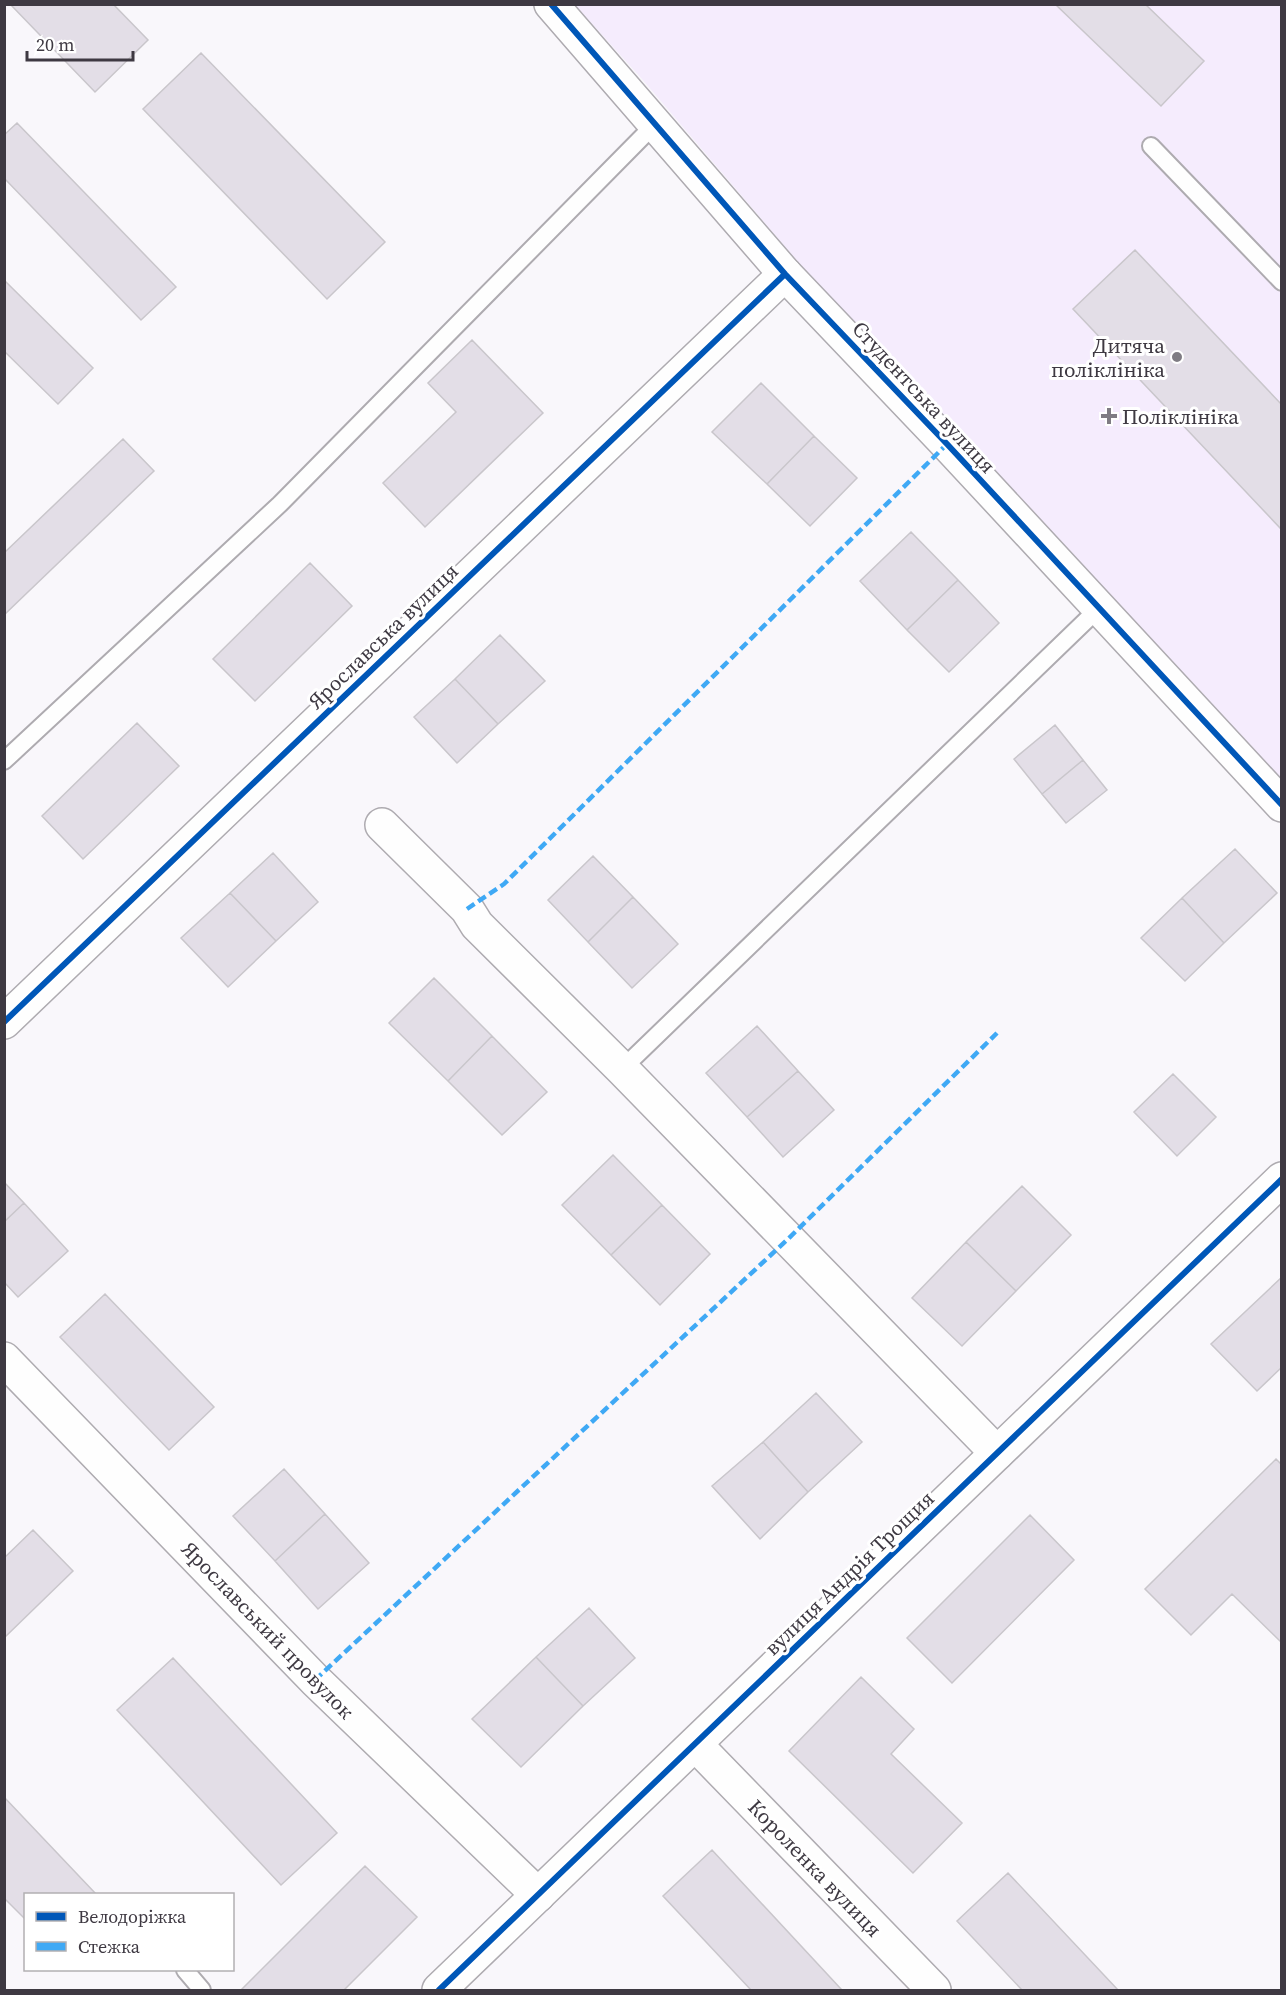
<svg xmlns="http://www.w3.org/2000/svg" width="1286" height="1995" font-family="'Source Serif 4',serif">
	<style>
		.built { fill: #f5ecfd }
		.building { fill: #e3dee7; stroke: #c9c6cb; stroke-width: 1.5 }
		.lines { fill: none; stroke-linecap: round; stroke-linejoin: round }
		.lane-casing { stroke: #aeabb0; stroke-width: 20 }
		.street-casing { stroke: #aeabb0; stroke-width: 36 }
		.secondary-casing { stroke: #aeabb0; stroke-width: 36 }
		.lane { stroke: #fefefe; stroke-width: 16 }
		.street { stroke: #fefefe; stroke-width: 33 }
		.secondary { stroke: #fefefe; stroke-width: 33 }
		.quiet { stroke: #3fa9f5; stroke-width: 4.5; stroke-dasharray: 9 4.5; stroke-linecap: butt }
		.cycleway-casing { stroke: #fff; stroke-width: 10 }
		.cycleway { stroke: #0057b8; stroke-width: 6 }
		.poi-dot { fill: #7f7c83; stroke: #fff; stroke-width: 2 }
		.labels { text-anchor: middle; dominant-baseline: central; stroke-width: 6; stroke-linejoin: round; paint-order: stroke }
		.poi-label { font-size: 21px; fill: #3e3942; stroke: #fff; text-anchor: end }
		.street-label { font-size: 21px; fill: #3e3942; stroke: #fff }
	</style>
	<rect width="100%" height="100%" fill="#f9f7fb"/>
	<path class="built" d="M 575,5 L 1281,5 L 1281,789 L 839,310 L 642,79 Z"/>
	<path class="building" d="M 10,4 L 113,4 L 148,40 L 95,92 Z
		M 1055,4 L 1145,4 L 1204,61 L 1161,106 Z
		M 201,53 L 385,242 L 327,299 L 143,109 Z
		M 17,123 L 176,287 L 141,320 L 4,178 L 4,135 Z
		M 1135,250 L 1282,405 L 1282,530 L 1073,309 Z
		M 4,280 L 93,368 L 58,404 L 4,351 Z
		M 472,340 L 543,413 L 425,527 L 383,483 L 456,412 L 428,383 Z
		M 761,383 L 814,436 L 767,484 L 712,432 Z
		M 814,436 L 857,478 L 810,526 L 767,484 Z
		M 123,439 L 154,471 L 4,615 L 4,553 Z
		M 911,532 L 958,580 L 907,630 L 860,581 Z
		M 310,563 L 352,606 L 255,701 L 213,659 Z
		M 958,580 L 999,623 L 949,672 L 907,630 Z
		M 500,635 L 545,681 L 498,724 L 455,679 Z
		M 455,679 L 498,724 L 457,763 L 414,717 Z
		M 137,723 L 179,766 L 83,859 L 42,816 Z
		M 1055,725 L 1083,760 L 1042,794 L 1014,759 Z
		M 1083,760 L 1107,790 L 1066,823 L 1042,794 Z
		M 1235,849 L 1277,893 L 1224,943 L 1182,898 Z
		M 273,853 L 318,902 L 276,941 L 230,893 Z
		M 593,856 L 633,897 L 588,942 L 548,900 Z
		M 230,893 L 276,941 L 228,987 L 181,938 Z
		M 633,897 L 678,944 L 632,988 L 588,942 Z
		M 1182,898 L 1224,943 L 1185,981 L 1141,938 Z
		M 434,978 L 492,1036 L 448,1081 L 389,1023 Z
		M 757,1026 L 798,1071 L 747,1117 L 706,1073 Z
		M 492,1036 L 547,1092 L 502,1135 L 448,1081 Z
		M 798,1071 L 834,1110 L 783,1157 L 747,1117 Z
		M 1173,1074 L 1216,1117 L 1177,1156 L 1134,1112 Z
		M 613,1155 L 662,1205 L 611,1255 L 562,1205 Z
		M 4,1182 L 24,1203 L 4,1222 Z
		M 1022,1186 L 1071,1235 L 1016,1291 L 966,1242 Z
		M 24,1203 L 68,1251 L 18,1297 L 4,1282 L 4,1222 Z
		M 662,1205 L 710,1254 L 660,1305 L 611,1255 Z
		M 966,1242 L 1016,1291 L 962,1346 L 912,1298 Z
		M 1282,1277 L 1282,1367 L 1257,1391 L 1211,1344 Z
		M 105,1294 L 214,1407 L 169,1450 L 60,1337 Z
		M 816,1393 L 862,1442 L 808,1492 L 763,1442 Z
		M 763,1442 L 808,1492 L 760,1539 L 712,1486 Z
		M 1276,1459 L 1282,1465 L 1282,1643 L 1232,1594 L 1191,1635 L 1145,1589 Z
		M 284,1469 L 325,1514 L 275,1561 L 233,1516 Z
		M 325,1514 L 369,1563 L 318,1609 L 275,1561 Z
		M 1030,1515 L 1074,1560 L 952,1683 L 907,1638 Z
		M 33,1530 L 73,1571 L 4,1638 L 4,1558 Z
		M 589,1608 L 635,1658 L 583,1706 L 536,1657 Z
		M 536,1657 L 583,1706 L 521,1767 L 472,1719 Z
		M 173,1658 L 337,1833 L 281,1885 L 117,1710 Z
		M 861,1677 L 914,1729 L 891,1754 L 962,1823 L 913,1873 L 789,1751 Z
		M 4,1797 L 96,1894 L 26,1894 L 26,1920 L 4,1898 Z
		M 712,1850 L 841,1989 L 840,1990 L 751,1990 L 663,1896 Z
		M 365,1866 L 417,1917 L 344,1990 L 241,1990 Z
		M 1008,1873 L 1118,1990 L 1022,1990 L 957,1921 Z"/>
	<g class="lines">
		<g class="lane-casing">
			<path id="lane" d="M 1151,146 L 1282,282
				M 4,761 L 280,504 L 655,124
				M 622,1069 L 1099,608
				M 185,1970 L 202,1990"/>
		</g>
		<g class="street-casing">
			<path id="street" d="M 382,825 L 467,909 L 477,925 L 622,1069 L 997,1453
				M 4,1022 L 785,274
				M 4,1359 L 315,1680 L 538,1895
				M 696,1745 L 934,1990"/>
		</g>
		<g class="secondary-casing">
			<path id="secondary" d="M 551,4 L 785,274 L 947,444 L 1282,805
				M 439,1990 L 1282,1179"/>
		</g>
		<use href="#lane" class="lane"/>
		<use href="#street" class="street"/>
		<use href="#secondary" class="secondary"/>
		<path class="quiet" d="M 467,909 L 504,884 L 947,444
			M 315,1680 L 788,1239 L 997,1033"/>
		<g class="cycleway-casing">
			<path id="cycleway" d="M 551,4 L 785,274 L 947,444 L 1282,805
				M 4,1022 L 785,274
				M 439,1990 L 1282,1179"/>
		</g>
		<use href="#cycleway" class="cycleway"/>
	</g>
	<g class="poi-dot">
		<circle cx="1177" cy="357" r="6"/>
		<path d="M1106 407h6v6h6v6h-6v6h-6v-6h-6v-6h6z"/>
	</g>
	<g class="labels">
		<g class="poi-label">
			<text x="1165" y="345">Дитяча<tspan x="1165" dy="24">поліклініка</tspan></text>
			<text x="1122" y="416" text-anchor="start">Поліклініка</text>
		</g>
		<g class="street-label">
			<text transform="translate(924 397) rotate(47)">Студентська вулиця</text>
			<text transform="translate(383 636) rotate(-44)">Ярославська вулиця</text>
			<text transform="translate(849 1573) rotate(-44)">вулиця Андрія Трощия</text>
			<text transform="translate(268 1630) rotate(46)">Ярославський провулок</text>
			<text transform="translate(815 1868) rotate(46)">Короленка вулиця</text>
		</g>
	</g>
	<rect width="1286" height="1995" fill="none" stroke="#3e3942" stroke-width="12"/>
	<rect x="24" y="1893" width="210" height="78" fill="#ffffff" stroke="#b2b0b3" stroke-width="1.5"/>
	<rect x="36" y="1912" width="30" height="9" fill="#0057b8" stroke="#b2b0b3" stroke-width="1.5"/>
	<text x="78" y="1923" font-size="18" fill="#3e3942">Велодоріжка</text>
	<rect x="36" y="1942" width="30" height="9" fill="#3fa9f5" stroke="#b2b0b3" stroke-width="1.5"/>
	<text x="78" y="1953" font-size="18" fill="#3e3942">Стежка</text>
	<path d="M27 51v9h106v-9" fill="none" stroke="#3e3942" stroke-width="3"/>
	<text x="36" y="51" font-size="18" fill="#3e3942" stroke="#ffffff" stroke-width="4.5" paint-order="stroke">20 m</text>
</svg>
